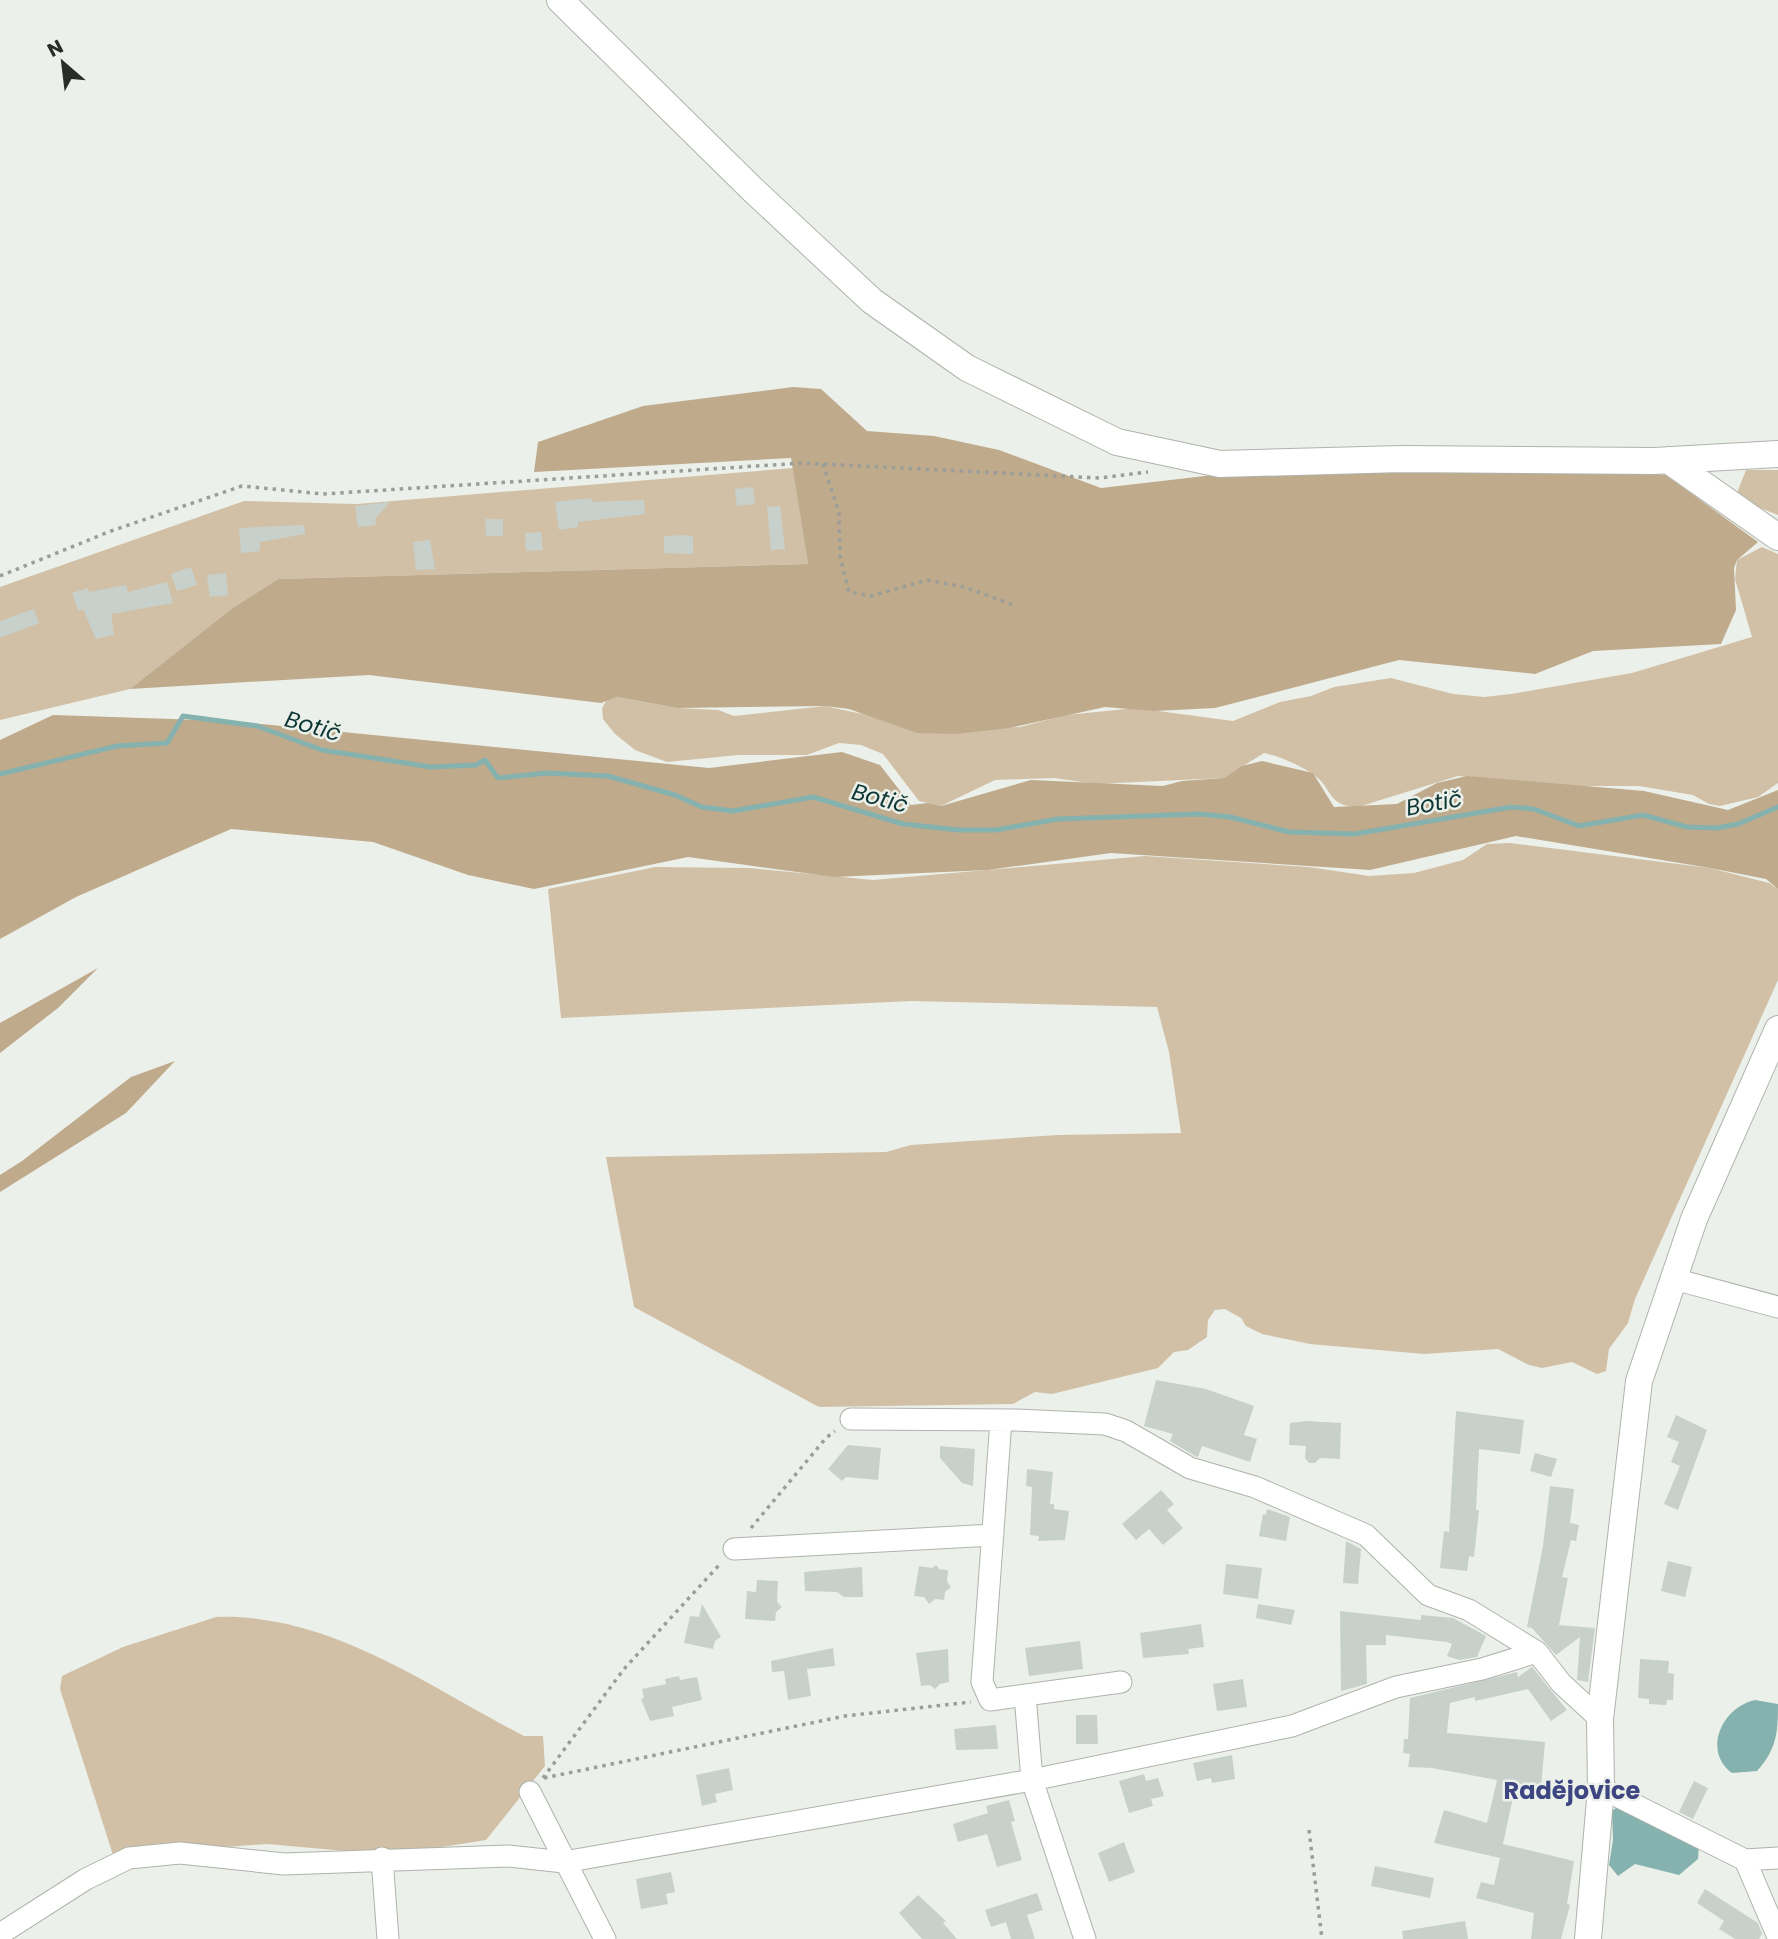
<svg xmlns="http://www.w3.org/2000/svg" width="1778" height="1939" font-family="Poppins,sans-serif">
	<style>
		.green { fill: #d1c0a6 }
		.forest { fill: #bfaa8c }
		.water { fill: #85b1ae }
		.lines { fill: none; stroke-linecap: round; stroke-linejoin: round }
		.stream { stroke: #85b1ae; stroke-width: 5 }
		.building { fill: #c8d0cc }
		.minor-casing { stroke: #afb3ac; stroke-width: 23 }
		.tertiary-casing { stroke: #afb3ac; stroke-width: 28 }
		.path { stroke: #9a9d98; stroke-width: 3.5; stroke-dasharray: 3.5 5; stroke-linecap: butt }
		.minor { stroke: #fff; stroke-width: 21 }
		.tertiary { stroke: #fff; stroke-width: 26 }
		.labels { text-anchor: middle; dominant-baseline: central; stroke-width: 5; stroke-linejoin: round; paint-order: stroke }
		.water-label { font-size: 23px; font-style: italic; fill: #0d3836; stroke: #ecf0ea }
		.quarter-label { font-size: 24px; font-weight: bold; fill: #3e4682; stroke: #ecf0ea }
	</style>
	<rect width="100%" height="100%" fill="#ecf0ea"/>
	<path class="green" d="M 793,468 L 808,564 L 278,579 L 231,609 L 130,689 L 0,720 L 0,587 L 244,501 L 357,504 Z
		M 1746,470 L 1778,470 L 1778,515 L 1735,498 Z
		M 1762,547 L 1778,554 L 1778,783 L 1758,797 L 1720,806 L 1709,804 L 1693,795 L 1639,786 L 1564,786 L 1458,776 L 1358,807 C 1325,806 1334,787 1311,773 C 1297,764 1279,756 1264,753 L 1224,778 L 1096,784 L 1054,778 L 995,780 L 941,806 L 919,801 L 883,754 L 861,745 L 839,743 L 807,755 L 739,755 L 667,762 L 635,750 L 615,734 L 603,719 L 602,708 L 606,701 L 617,697 L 677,708 L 718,710 L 734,716 L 825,706 L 956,734 L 977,729 L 1020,727 L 1066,715 L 1136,708 L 1233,721 L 1280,702 L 1311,696 L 1334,687 L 1391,678 L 1453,694 L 1484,697 L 1511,694 L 1632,673 L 1752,637 L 1735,579 L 1737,560 Z
		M 1510,843 L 1710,868 L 1769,883 L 1778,889 L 1778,980 L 1635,1299 L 1628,1323 L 1609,1349 L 1606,1371 L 1597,1374 L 1572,1362 L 1542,1368 L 1529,1365 L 1498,1349 L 1424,1354 L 1310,1344 L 1262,1334 L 1246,1326 L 1241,1318 L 1225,1309 L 1215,1310 L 1208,1320 L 1207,1337 L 1188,1350 L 1174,1352 L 1158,1368 L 1052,1394 L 1035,1392 L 1013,1404 L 819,1407 L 634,1307 L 606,1157 L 886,1152 L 911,1145 L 1058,1135 L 1181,1133 L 1169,1052 L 1157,1007 L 911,1001 L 561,1018 L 548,889 L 655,867 L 749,868 L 873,880 L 1145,856 L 1309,867 L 1369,876 L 1414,873 L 1463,860 L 1487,844 Z
		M 216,1617 C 330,1613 427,1686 524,1736 L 543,1736 L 545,1766 L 486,1840 L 391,1855 L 267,1844 L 113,1855 L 60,1689 L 62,1676 L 123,1647 Z"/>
	<path class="forest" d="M 793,387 L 821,389 L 867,431 L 934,436 L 999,450 L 1101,488 L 1231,473 L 1619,470 L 1666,475 L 1758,542 L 1737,560 L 1734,568 L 1736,610 L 1721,644 L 1593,651 L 1535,674 L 1399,660 L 1215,708 L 1154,711 L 1105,707 L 1009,728 L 956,734 L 917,733 L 849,709 L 825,706 L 677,708 L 617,697 L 601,703 L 369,675 L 130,689 L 231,609 L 278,579 L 808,564 L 791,458 L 534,472 L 538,442 L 643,406 Z
		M 53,715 L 231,721 L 709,768 L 842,752 L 880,765 L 911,805 L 928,803 L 941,806 L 1031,780 L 1163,786 L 1182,781 L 1224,778 L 1242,766 L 1262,761 L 1313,773 L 1334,807 L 1397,804 L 1437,783 L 1467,776 L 1644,791 L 1728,810 L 1778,790 L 1778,889 L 1766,879 L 1710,868 L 1516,836 L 1370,870 L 1111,853 L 988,870 L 834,877 L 688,857 L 534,889 L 468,875 L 373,842 L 231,829 L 76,897 L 0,939 L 0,740 Z
		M 98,968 L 58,1008 L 0,1053 L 0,1023 Z
		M 175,1061 L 126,1113 L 0,1192 L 0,1175 L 22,1161 L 131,1077 Z"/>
	<path class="water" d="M 1755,1700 L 1778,1704 C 1778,1732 1777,1749 1757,1771 L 1732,1773 C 1702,1751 1722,1707 1755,1700 Z
		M 1620,1805 L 1699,1843 L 1698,1859 L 1679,1875 L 1635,1864 L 1618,1876 L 1609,1865 L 1613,1840 L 1612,1811 Z"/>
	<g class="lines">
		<path class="stream" d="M 0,774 L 117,746 L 167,743 L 183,716 L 257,726 L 322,750 L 431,767 L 476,765 L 485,760 L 498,778 L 547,773 L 608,776 L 675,795 L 702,807 L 733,811 L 813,797 L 903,824 L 959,830 L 996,830 L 1058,819 L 1199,814 L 1230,817 L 1289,832 L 1355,834 L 1511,807 L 1534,809 L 1579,826 L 1643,815 L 1687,827 L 1717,828 L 1738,824 L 1778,807"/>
	</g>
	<path class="building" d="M 753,487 L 755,504 L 737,506 L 735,489 Z
		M 591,498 L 592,502 L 644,500 L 645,514 L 578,522 L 578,527 L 559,530 L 555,502 Z
		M 390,502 L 375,519 L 376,525 L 358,527 L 355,506 Z
		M 780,506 L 785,549 L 771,550 L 767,507 Z
		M 485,519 L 503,519 L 503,536 L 486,536 Z
		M 304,525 L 305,534 L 260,542 L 260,551 L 241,553 L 239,528 Z
		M 541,532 L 543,550 L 526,551 L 525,533 Z
		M 684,535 L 693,537 L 693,554 L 664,553 L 664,536 Z
		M 430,540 L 435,569 L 416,570 L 413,542 Z
		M 191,567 L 197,585 L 177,591 L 171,574 Z
		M 226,573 L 228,595 L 210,597 L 207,575 Z
		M 167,582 L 173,603 L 111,614 L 114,635 L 96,639 L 83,609 L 78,611 L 72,593 L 88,588 L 89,592 L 126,585 L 128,592 Z
		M 34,609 L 39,623 L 0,638 L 0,621 Z
		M 1156,1380 L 1206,1389 L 1254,1406 L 1244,1435 L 1257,1439 L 1250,1462 L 1202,1446 L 1198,1457 L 1195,1456 L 1170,1441 L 1173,1434 L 1144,1426 Z
		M 1456,1411 L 1524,1420 L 1520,1454 L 1479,1449 L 1476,1510 L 1479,1510 L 1474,1557 L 1469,1556 L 1467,1571 L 1440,1568 L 1444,1531 L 1449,1532 Z
		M 1676,1415 L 1707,1430 L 1678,1510 L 1664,1504 L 1680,1466 L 1671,1462 L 1679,1442 L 1667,1437 Z
		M 1307,1421 L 1341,1423 L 1340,1459 L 1320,1458 L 1315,1463 L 1309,1463 L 1305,1458 L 1306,1446 L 1289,1445 L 1290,1423 Z
		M 848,1445 L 881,1448 L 878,1480 L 846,1477 L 842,1481 L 828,1469 Z
		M 940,1446 L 975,1449 L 973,1486 L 962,1483 L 940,1458 Z
		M 1535,1453 L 1557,1459 L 1551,1477 L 1530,1471 Z
		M 1027,1469 L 1053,1472 L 1050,1504 L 1054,1504 L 1054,1509 L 1069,1511 L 1065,1540 L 1038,1541 L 1039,1536 L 1030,1535 L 1032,1487 L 1026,1486 Z
		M 1550,1486 L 1574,1489 L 1570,1523 L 1579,1525 L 1576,1541 L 1571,1540 L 1562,1577 L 1568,1578 L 1559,1625 L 1595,1628 L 1588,1682 L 1577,1680 L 1580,1637 L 1556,1655 L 1532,1628 L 1527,1627 L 1543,1546 Z
		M 1161,1490 L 1174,1504 L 1167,1510 L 1183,1528 L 1163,1545 L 1149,1529 L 1136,1540 L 1122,1524 Z
		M 1267,1509 L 1290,1517 L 1286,1541 L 1259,1536 L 1263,1514 L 1266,1515 Z
		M 1346,1541 L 1361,1549 L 1358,1584 L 1343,1583 Z
		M 1668,1561 L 1692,1567 L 1685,1597 L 1661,1591 Z
		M 1226,1564 L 1262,1568 L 1258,1599 L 1223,1594 Z
		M 936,1565 L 939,1569 L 948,1570 L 947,1581 L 951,1587 L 945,1592 L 944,1600 L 935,1599 L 929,1604 L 924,1597 L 914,1596 L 919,1566 L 932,1568 Z
		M 862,1567 L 863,1597 L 844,1597 L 837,1592 L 805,1591 L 804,1572 Z
		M 757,1580 L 778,1581 L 777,1602 L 782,1607 L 776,1612 L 775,1621 L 745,1619 L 747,1591 L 756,1592 Z
		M 702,1604 L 721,1637 L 715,1641 L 713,1649 L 684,1643 L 690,1616 L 699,1617 Z
		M 1258,1604 L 1295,1610 L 1291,1625 L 1256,1618 Z
		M 1340,1611 L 1421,1620 L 1421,1615 L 1453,1618 L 1486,1636 L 1477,1657 L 1459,1660 L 1447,1656 L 1452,1644 L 1447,1642 L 1386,1635 L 1386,1645 L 1366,1645 L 1367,1684 L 1341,1691 Z
		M 1201,1624 L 1204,1647 L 1188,1649 L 1189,1654 L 1143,1658 L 1140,1633 Z
		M 1080,1641 L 1083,1669 L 1029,1676 L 1025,1648 Z
		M 833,1648 L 835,1666 L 807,1669 L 811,1696 L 788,1700 L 784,1671 L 772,1672 L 771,1661 Z
		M 948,1649 L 949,1682 L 940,1684 L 935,1689 L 930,1685 L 921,1686 L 916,1653 Z
		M 1640,1659 L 1669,1661 L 1668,1673 L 1674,1674 L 1673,1700 L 1667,1700 L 1666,1705 L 1649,1704 L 1649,1699 L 1638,1698 Z
		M 1532,1667 L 1567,1710 L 1551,1721 L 1528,1689 L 1475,1701 L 1475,1697 L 1450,1703 L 1447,1733 L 1545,1742 L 1541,1788 L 1516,1783 L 1503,1844 L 1574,1861 L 1567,1904 L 1570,1905 L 1561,1939 L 1531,1939 L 1534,1913 L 1476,1898 L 1481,1882 L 1494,1885 L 1500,1858 L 1434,1843 L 1444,1810 L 1487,1823 L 1497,1780 L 1432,1768 L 1408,1767 L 1410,1754 L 1403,1753 L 1404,1739 L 1408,1739 L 1410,1698 L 1517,1672 L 1518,1677 Z
		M 679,1676 L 680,1680 L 697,1677 L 702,1700 L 672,1707 L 674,1716 L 650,1721 L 641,1699 L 644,1698 L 642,1689 L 666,1684 L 665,1679 Z
		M 1243,1679 L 1247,1707 L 1217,1711 L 1213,1684 Z
		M 1076,1715 L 1097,1715 L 1098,1744 L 1076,1744 Z
		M 996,1725 L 998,1749 L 956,1750 L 954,1729 Z
		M 1232,1755 L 1235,1779 L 1212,1783 L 1211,1778 L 1197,1781 L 1193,1763 Z
		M 729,1768 L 733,1790 L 715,1794 L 717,1802 L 702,1806 L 696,1775 Z
		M 1144,1774 L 1146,1781 L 1158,1778 L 1164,1796 L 1151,1799 L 1153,1806 L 1129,1813 L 1119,1781 Z
		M 1694,1781 L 1708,1788 L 1693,1819 L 1679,1812 Z
		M 1009,1800 L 1015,1821 L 1011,1822 L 1022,1860 L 997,1867 L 987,1834 L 958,1842 L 953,1824 L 988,1813 L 986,1806 Z
		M 1124,1842 L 1135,1872 L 1109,1882 L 1098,1853 Z
		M 1375,1866 L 1434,1878 L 1430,1898 L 1371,1886 Z
		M 671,1872 L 675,1892 L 666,1894 L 668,1904 L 641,1909 L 636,1879 Z
		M 1705,1889 L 1758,1923 L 1762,1934 L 1759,1939 L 1735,1939 L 1719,1929 L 1724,1921 L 1697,1903 Z
		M 1037,1893 L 1043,1910 L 1027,1915 L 1035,1939 L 1011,1939 L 1006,1922 L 991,1927 L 985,1910 Z
		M 918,1895 L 946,1921 L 943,1923 L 957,1939 L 922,1939 L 899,1913 Z
		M 1465,1921 L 1468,1939 L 1403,1939 L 1402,1931 Z"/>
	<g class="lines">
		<g class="minor-casing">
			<path id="minor" d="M 1674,1279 L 1778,1307
				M 851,1419 L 1014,1420 L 1105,1424 L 1126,1431 L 1190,1468 L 1255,1487 L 1366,1535 L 1428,1595 L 1469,1610 L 1537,1652 L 1561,1683 L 1600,1719
				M 1001,1420 L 982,1682 L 990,1700 L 1121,1682
				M 734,1549 L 993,1535
				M 1025,1695 L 1032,1780 L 1085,1939
				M 1601,1788 L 1745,1860 L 1778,1858
				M 530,1792 L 605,1939
				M 382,1858 L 388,1939
				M 1745,1860 L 1778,1937
				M 0,1934 L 86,1879 L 129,1858 L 180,1853 L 284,1864 L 508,1856 L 564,1862 L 1032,1780 L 1292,1726 L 1396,1687 L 1482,1669 L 1537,1652"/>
		</g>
		<g class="tertiary-casing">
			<path id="tertiary" d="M 560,0 L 752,189 L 872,301 L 967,368 L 1117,442 L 1220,464 L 1402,459 L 1654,461 L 1778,454
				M 1668,460 L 1778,537
				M 1588,1939 L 1601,1788 L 1600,1719 L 1639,1381 L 1694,1219 L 1778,1029"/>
		</g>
		<path class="path" d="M 823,464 L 839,512 L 840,556 L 849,592 L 871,596 L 927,580 L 964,587 L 1014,605
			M 0,576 L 111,531 L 242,486 L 323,494 L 803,463 L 1099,478 L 1148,472
			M 751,1528 L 826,1438 L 835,1431
			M 543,1778 L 624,1669 L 721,1563
			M 544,1778 L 845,1716 L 971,1702
			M 1309,1830 L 1322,1939"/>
		<use href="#minor" class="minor"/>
		<use href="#tertiary" class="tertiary"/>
	</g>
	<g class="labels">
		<g class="water-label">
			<text transform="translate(313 726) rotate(16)">Botič</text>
			<text transform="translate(880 798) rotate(15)">Botič</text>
			<text transform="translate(1434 803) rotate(-10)">Botič</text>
		</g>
		<g class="quarter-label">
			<text x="1572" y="1790">Radějovice</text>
		</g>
	</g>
	<g transform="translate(63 63) rotate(332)" stroke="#ecf0ea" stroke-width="5" paint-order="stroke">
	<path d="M0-5L12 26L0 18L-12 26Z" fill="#2a2c29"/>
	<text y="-10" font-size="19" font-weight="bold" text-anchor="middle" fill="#2a2c29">N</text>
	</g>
</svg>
